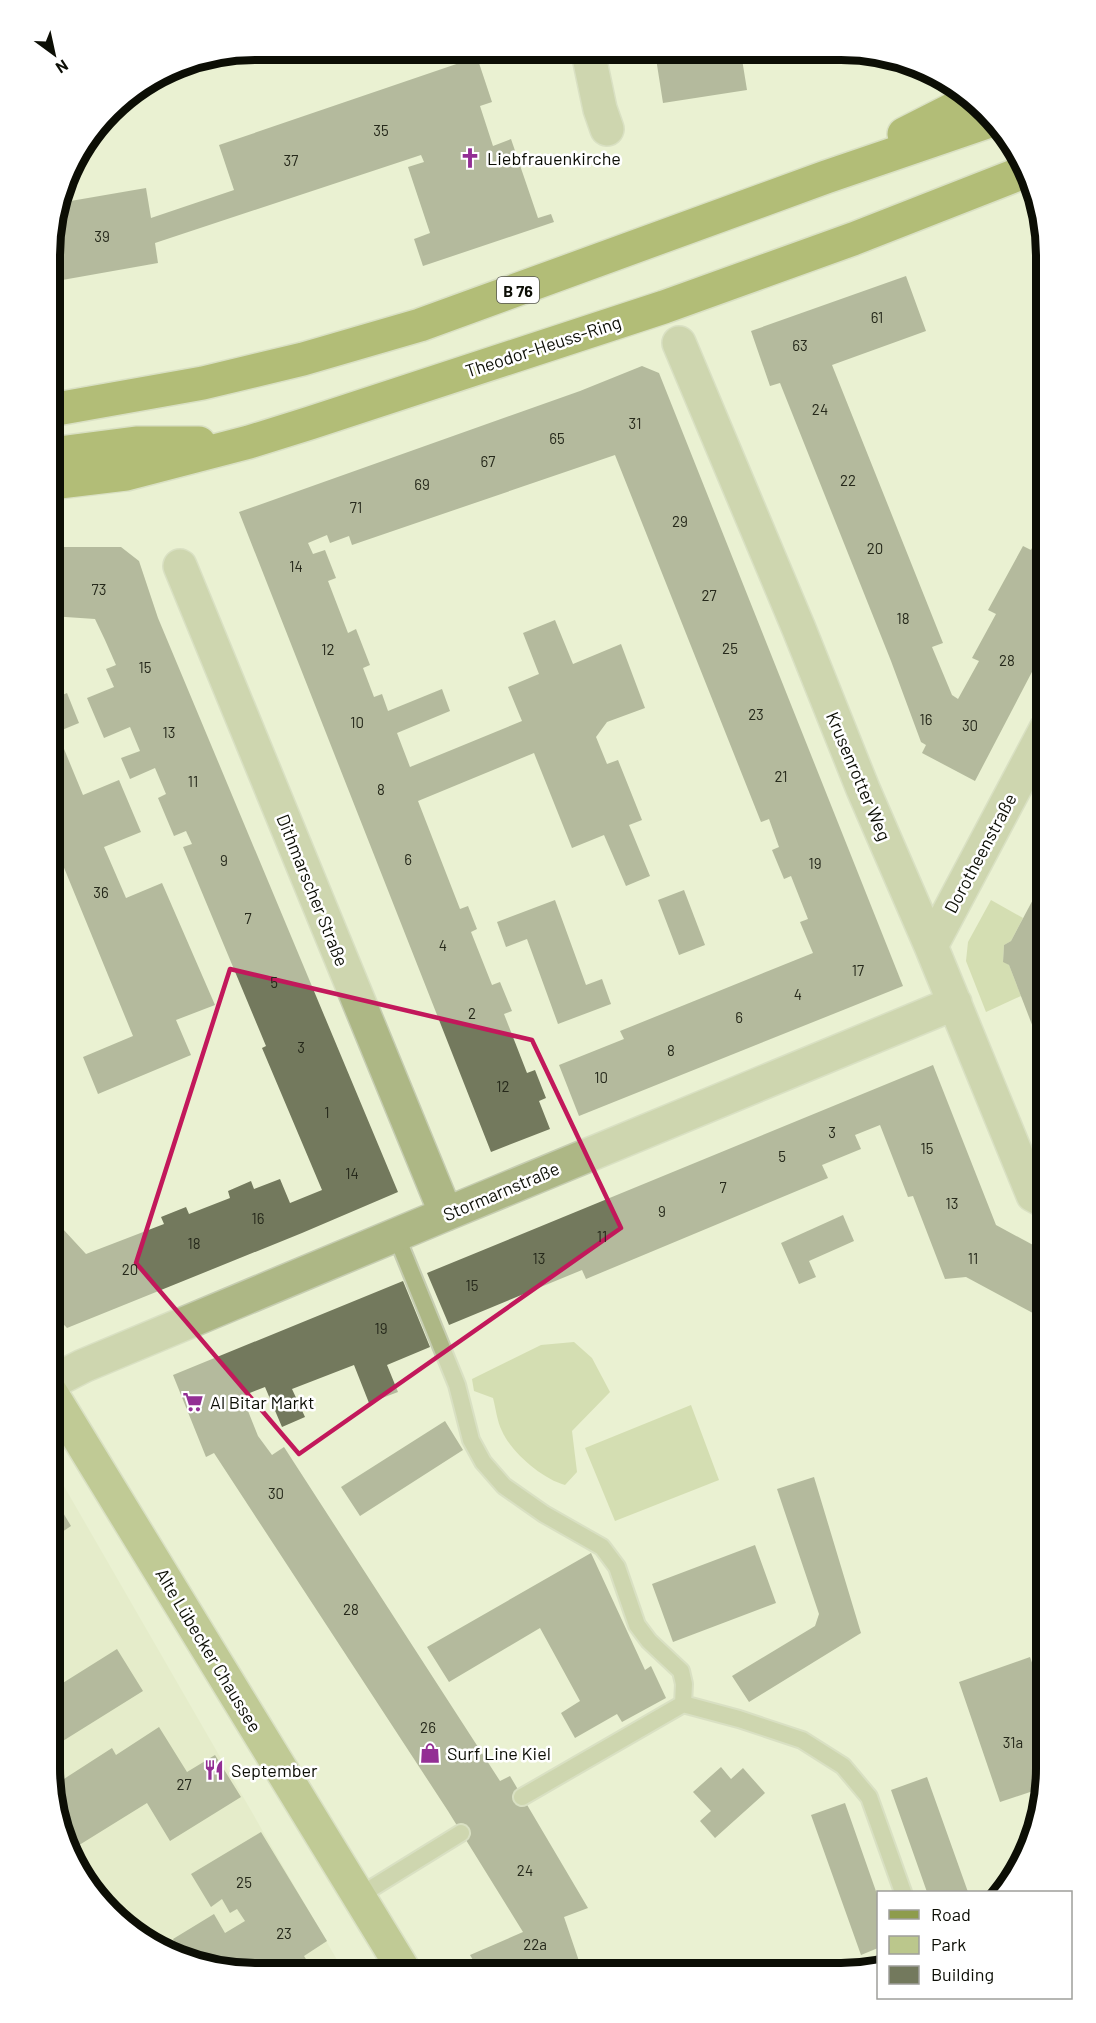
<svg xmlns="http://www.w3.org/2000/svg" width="1096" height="2023" font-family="Barlow,sans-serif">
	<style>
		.built { fill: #dfe7c0 }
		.green { fill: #bbc78c }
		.building { fill: #73795d }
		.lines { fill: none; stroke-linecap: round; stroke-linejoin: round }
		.service-casing { stroke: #c6cdb1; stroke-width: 20 }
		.minor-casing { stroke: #c6cdb1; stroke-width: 36 }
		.secondary-casing { stroke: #c6cdb1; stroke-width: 36 }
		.trunk-casing { stroke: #c6cdb1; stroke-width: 36 }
		.service { stroke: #adb785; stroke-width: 16 }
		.minor { stroke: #adb785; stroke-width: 33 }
		.secondary { stroke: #8e9c4d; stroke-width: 33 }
		.trunk { stroke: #707e09; stroke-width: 33 }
		.marked { fill: none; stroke: #c2185b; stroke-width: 4.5; stroke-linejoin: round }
		.labels { text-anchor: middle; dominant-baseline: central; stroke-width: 5; stroke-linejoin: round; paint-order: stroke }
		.number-label { font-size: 15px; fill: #26291b }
		.shield { fill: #fff; stroke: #555650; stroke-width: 1.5 }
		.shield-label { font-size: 16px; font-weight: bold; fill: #0c0e05 }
		.poi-label { font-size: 18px; fill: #0c0e05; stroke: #fff; text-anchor: start }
		.street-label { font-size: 18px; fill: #0c0e05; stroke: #fff }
		.rim { fill: none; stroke: #0c0e05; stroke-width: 8 }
	</style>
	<rect width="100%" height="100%" fill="#eaf1d2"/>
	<path class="built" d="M 50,1462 L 344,1972 L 228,1972 L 165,1952 L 120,1923 L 61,1834 L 50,1768 Z"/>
	<path class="green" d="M 991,900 L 1023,918 L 1011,941 L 1004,945 L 1003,961 L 1009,965 L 1021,996 L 986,1012 L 966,961 L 968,942 Z
		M 574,1342 L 592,1358 L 610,1392 L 572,1431 L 577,1472 L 565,1485 C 542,1479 511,1452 502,1431 C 497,1421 496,1409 493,1398 L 474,1391 L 472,1379 L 541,1345 Z
		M 691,1405 L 719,1480 L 615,1521 L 585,1448 Z"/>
	<path class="building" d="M 655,52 L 741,53 L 747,90 L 663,103 Z
		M 798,53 L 850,53 L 850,54 L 799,62 Z
		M 477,57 L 492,102 L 480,106 L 493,146 L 511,139 L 538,218 L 551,214 L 554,222 L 423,266 L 414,239 L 430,233 L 408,167 L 424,162 L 421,155 L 155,243 L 158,263 L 51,282 L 51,229 L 59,203 L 146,188 L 151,218 L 234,190 L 219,145 Z
		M 906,276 L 926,331 L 832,365 L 943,643 L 932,647 L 952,695 L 958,699 L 979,661 L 972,658 L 996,614 L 988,610 L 1023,546 L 1031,550 L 1046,521 L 1046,645 L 975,781 L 922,753 L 926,745 L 921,742 L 891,661 L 780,383 L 770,386 L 751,331 Z
		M 642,366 L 659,373 L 903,986 L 579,1116 L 559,1065 L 624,1039 L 620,1031 L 813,953 L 800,922 L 808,919 L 791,876 L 784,879 L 772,850 L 779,847 L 769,819 L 761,822 L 615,455 L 352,545 L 349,536 L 330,543 L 327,535 L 308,543 L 313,554 L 325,550 L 336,578 L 328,581 L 348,633 L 356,629 L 370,665 L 363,668 L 374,697 L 382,694 L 388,711 L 442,689 L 450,711 L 397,733 L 410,767 L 522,721 L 508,687 L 539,674 L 523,633 L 555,620 L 573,664 L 621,644 L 645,708 L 607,722 L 596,737 L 607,764 L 618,760 L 642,820 L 629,825 L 650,876 L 626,886 L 604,835 L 572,848 L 534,753 L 418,801 L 460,909 L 468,906 L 477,929 L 471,932 L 492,985 L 500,982 L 512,1011 L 504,1014 L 527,1073 L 535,1070 L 546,1098 L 539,1101 L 550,1129 L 491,1152 L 239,512 L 580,391 Z
		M 51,547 L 121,547 L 139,561 L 158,618 L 398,1192 L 302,1233 L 67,1328 L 50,1310 L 50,1215 L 86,1254 L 164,1224 L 161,1217 L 186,1207 L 189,1214 L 230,1198 L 228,1191 L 251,1181 L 254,1189 L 280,1179 L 290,1203 L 322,1190 L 262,1048 L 266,1046 L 183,847 L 192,844 L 186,831 L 174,836 L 158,798 L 166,794 L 155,768 L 130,779 L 121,758 L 140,751 L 130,727 L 104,738 L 87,698 L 114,687 L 106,669 L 116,665 L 105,640 L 95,619 L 51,616 Z
		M 67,693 L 79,723 L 57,732 L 83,795 L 119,780 L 141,832 L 104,847 L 126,898 L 162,883 L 215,1005 L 176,1020 L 191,1055 L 98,1094 L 83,1057 L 133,1036 L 51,836 L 51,700 Z
		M 1046,875 L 1046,1061 L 1009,965 L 1003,962 L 1004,945 L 1011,941 Z
		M 684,890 L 705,945 L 679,955 L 658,900 Z
		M 555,900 L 586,985 L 602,979 L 611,1004 L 558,1024 L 527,939 L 506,947 L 497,922 Z
		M 933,1065 L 996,1225 L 1046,1252 L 1046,1320 L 966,1277 L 945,1279 L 913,1196 L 908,1197 L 880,1125 L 855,1135 L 861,1149 L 822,1165 L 828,1178 L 586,1279 L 582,1270 L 449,1325 L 427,1273 Z
		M 843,1215 L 854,1241 L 809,1261 L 816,1277 L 799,1284 L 781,1243 Z
		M 403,1281 L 430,1347 L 387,1365 L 398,1392 L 369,1403 L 354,1365 L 292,1389 L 305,1417 L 282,1427 L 265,1387 L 242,1396 L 258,1436 L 272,1455 L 284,1447 L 500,1781 L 510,1776 L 588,1908 L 564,1917 L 581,1967 L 563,1973 L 480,1972 L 470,1955 L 523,1932 L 448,1811 L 214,1453 L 206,1457 L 173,1375 Z
		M 445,1421 L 463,1450 L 360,1516 L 341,1487 Z
		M 814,1477 L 861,1633 L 749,1702 L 732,1676 L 815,1626 L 819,1614 L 777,1489 Z
		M 50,1491 L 71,1526 L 50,1540 Z
		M 755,1545 L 776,1603 L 673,1642 L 652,1584 Z
		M 591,1553 L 645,1670 L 651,1666 L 666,1698 L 622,1722 L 617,1714 L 575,1738 L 561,1713 L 580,1701 L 540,1628 L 449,1682 L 427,1647 Z
		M 117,1649 L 143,1691 L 50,1749 L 50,1672 L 58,1686 Z
		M 1030,1657 L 1046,1702 L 1046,1782 L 1045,1787 L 1000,1802 L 959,1682 Z
		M 159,1727 L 187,1772 L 215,1755 L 241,1797 L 170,1841 L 147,1803 L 76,1847 L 58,1817 L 53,1786 L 112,1748 L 116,1755 Z
		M 721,1767 L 731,1779 L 743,1768 L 765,1793 L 715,1838 L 700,1821 L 711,1811 L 693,1792 Z
		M 927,1777 L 968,1892 L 927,1892 L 891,1790 Z
		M 845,1803 L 878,1897 L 878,1948 L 861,1955 L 811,1815 Z
		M 261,1832 L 327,1941 L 304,1956 L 309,1964 L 296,1972 L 243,1972 L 238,1963 L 226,1971 L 185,1959 L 173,1939 L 214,1914 L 225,1933 L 245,1921 L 237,1909 L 230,1913 L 222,1899 L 211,1907 L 191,1874 Z"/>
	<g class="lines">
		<g class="service-casing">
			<path id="service" d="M 396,1235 L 457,1385 L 471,1440 L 483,1462 L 504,1486 L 544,1514 L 602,1547 L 617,1567 L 637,1625 L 649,1641 L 681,1671 L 684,1684 L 683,1704 L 739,1719 L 802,1740 L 843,1766 L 869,1797 L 903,1892
				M 522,1797 L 683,1704
				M 359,1896 L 461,1833"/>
		</g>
		<g class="minor-casing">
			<path id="minor" d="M 588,52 L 600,109 L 607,129
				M 679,343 L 799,629 L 863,789 L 931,946 L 1033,1195 L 1046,1202
				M 180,566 L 446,1214
				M 931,946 L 1046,729
				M 50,1383 L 83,1366 L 446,1214 L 955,1003"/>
		</g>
		<g class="secondary-casing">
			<path id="secondary" d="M 50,1391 L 405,1972"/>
		</g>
		<g class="trunk-casing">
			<path id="trunk" d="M 904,134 L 973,99
				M 51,410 L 203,383 L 303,359 L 420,325 L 826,177 L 990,121
				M 51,454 L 136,443 L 199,443
				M 51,483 L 126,474 L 249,442 L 310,423 L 664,307 L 853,239 L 1024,172"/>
		</g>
		<use href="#service" class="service"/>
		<use href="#minor" class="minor"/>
		<use href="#secondary" class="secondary"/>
		<use href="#trunk" class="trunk"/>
	</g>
	<path d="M0 0H1096V2023H0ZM 230,969 L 532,1040 L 621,1228 L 299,1454 L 136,1263 Z" fill="#eaf1d2" fill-opacity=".55" fill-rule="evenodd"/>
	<path class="marked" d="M 230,969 L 532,1040 L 621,1228 L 299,1454 L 136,1263 Z"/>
	<defs>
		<g id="church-bare" transform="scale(1.62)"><path d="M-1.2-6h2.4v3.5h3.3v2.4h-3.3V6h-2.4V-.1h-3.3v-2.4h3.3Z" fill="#932e94" stroke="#fff" stroke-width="2.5" paint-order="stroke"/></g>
		<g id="supermarket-bare" transform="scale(1.62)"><path d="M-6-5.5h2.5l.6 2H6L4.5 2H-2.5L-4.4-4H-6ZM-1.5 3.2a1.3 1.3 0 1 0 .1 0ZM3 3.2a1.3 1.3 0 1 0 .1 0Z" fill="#932e94" stroke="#fff" stroke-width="2.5" paint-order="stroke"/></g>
		<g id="shop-bare" transform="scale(1.62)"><path d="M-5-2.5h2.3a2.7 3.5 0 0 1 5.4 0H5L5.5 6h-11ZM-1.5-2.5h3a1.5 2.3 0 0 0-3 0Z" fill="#932e94" stroke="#fff" stroke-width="2.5" paint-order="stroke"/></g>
		<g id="restaurant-bare" transform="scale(1.62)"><path d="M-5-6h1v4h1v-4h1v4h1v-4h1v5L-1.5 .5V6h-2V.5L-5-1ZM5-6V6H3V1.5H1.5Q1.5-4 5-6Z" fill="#932e94" stroke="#fff" stroke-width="2.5" paint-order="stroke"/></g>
	</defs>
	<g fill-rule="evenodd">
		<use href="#church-bare" x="470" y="158"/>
		<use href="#supermarket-bare" x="193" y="1402"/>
		<use href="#shop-bare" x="430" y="1753"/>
		<use href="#restaurant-bare" x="214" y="1770"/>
	</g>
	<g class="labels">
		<g class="number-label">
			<text x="381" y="130">35</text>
			<text x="291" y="160">37</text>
			<text x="102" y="236">39</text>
			<text x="877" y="317">61</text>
			<text x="800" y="345">63</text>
			<text x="820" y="409">24</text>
			<text x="635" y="423">31</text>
			<text x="557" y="438">65</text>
			<text x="488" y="461">67</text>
			<text x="848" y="480">22</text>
			<text x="422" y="484">69</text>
			<text x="356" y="507">71</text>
			<text x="680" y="521">29</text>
			<text x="875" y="548">20</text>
			<text x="296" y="566">14</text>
			<text x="99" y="589">73</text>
			<text x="709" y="595">27</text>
			<text x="903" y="618">18</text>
			<text x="730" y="648">25</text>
			<text x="328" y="649">12</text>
			<text x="1007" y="660">28</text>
			<text x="145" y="667">15</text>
			<text x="756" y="714">23</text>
			<text x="926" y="719">16</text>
			<text x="357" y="722">10</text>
			<text x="970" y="725">30</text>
			<text x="169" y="732">13</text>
			<text x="781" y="776">21</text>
			<text x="193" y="781">11</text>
			<text x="381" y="789">8</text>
			<text x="408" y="859">6</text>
			<text x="224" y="860">9</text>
			<text x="815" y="863">19</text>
			<text x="101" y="892">36</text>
			<text x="248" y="918">7</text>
			<text x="443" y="945">4</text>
			<text x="858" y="970">17</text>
			<text x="274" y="982">5</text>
			<text x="798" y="994">4</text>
			<text x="472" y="1013">2</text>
			<text x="739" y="1017">6</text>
			<text x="301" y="1047">3</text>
			<text x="671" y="1050">8</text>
			<text x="601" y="1077">10</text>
			<text x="503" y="1086">12</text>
			<text x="327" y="1112">1</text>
			<text x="832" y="1132">3</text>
			<text x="927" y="1148">15</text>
			<text x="782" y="1156">5</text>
			<text x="352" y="1173">14</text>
			<text x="723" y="1187">7</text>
			<text x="952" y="1203">13</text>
			<text x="662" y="1211">9</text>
			<text x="258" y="1218">16</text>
			<text x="602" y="1236">11</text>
			<text x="194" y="1243">18</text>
			<text x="539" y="1258">13</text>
			<text x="973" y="1258">11</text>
			<text x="130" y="1269">20</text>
			<text x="472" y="1285">15</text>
			<text x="381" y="1328">19</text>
			<text x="276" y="1493">30</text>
			<text x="351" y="1609">28</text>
			<text x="428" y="1727">26</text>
			<text x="1013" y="1742">31a</text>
			<text x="184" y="1784">27</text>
			<text x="525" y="1870">24</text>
			<text x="244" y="1882">25</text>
			<text x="284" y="1933">23</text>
			<text x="535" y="1944">22a</text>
		</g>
		<rect class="shield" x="497" y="277" width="42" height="26" rx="4.5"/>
		<g class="shield-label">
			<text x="518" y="290">B 76</text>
		</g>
		<g class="poi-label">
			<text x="487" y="158">Liebfrauenkirche</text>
			<text x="210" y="1402">Al Bitar Markt</text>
			<text x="447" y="1753">Surf Line Kiel</text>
			<text x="231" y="1770">September</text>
		</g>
		<g class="street-label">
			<text transform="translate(543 346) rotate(-18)">Theodor-Heuss-Ring</text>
			<text transform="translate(859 776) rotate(67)">Krusenrotter Weg</text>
			<text transform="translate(980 853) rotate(-62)">Dorotheenstraße</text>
			<text transform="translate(313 890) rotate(68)">Dithmarscher Straße</text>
			<text transform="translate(501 1191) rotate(-23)">Stormarnstraße</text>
			<text transform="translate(209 1650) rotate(59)">Alte Lübecker Chaussee</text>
		</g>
	</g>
	<path d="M0 0H1096V2023H0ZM255 60H841A195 195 0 0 1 1036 255V1768A195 195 0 0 1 841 1963H255A195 195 0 0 1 60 1768V255A195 195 0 0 1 255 60Z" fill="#fff" fill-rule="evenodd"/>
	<path class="rim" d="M255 60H841A195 195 0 0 1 1036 255V1768A195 195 0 0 1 841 1963H255A195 195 0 0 1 60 1768V255A195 195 0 0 1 255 60Z"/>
	<rect x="877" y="1891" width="195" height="108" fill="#ffffff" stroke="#9e9f9b" stroke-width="1.5"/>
	<rect x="889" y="1910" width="30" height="9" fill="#8e9c4d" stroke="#9e9f9b" stroke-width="1.5"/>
	<text x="931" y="1921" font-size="18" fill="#0c0e05">Road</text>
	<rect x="889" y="1936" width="30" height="18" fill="#bbc78c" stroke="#9e9f9b" stroke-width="1.5"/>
	<text x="931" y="1951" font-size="18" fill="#0c0e05">Park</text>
	<rect x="889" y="1966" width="30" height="18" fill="#73795d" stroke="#9e9f9b" stroke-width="1.5"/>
	<text x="931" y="1981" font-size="18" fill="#0c0e05">Building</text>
	<g transform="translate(54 54) rotate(147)" stroke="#ffffff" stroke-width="4.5" paint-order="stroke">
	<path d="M0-4.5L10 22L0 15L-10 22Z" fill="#0c0e05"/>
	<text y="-9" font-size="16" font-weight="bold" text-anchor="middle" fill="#0c0e05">N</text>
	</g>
</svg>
